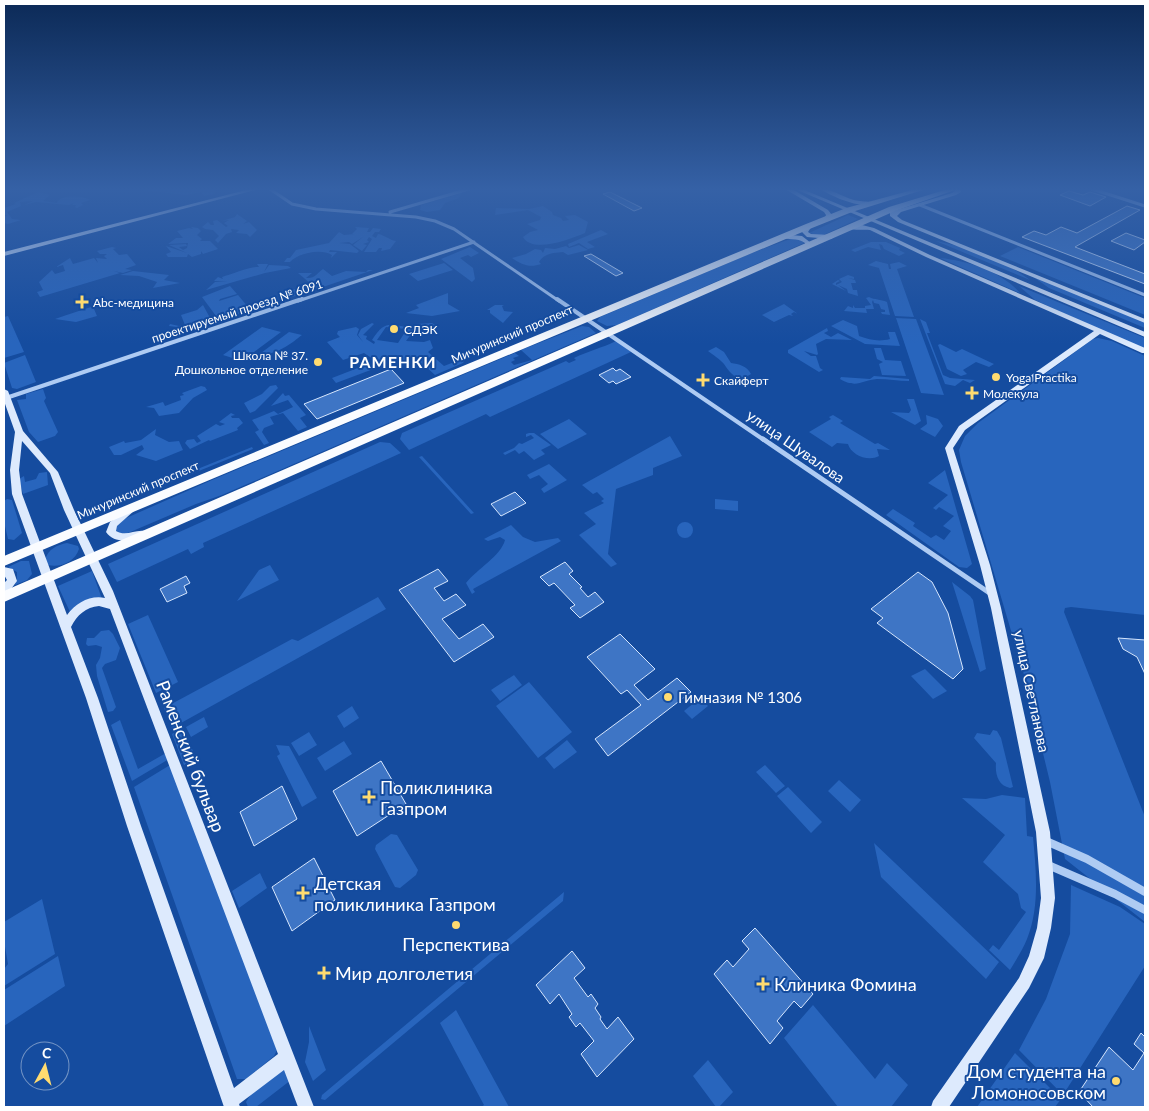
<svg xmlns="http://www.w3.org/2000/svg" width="1149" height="1111" font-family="Lato,sans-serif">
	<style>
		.green { fill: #2865bd; fill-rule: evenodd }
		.building { fill: #3e75c5; stroke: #d6e6fd }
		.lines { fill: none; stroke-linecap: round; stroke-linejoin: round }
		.street-far3 { stroke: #aecbf3; stroke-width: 3 }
		.street-far2 { stroke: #aecbf3; stroke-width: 4 }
		.street-far1 { stroke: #aecbf3; stroke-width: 5 }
		.street { stroke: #aecbf3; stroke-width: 8 }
		.secondary { fill: #ddeafd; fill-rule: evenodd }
		.primary { fill: #fafcff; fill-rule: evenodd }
		.poi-dot { fill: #ffdb70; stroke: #154c9f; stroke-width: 2 }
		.labels { text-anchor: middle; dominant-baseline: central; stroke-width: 4; stroke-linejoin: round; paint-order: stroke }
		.far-poi-label { font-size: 12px; fill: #fff; stroke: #154c9f; text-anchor: start }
		.far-street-label { font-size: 12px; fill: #fff; stroke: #154c9f }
		.street-label { font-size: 15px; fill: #fff; stroke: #154c9f }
		.poi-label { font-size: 15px; fill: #fff; stroke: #154c9f; text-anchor: start }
		.far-district-label { font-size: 16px; font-weight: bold; letter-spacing: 1px; fill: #fff; stroke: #154c9f }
		.near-street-label { font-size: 18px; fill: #fff; stroke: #154c9f }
		.near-poi-label { font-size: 18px; fill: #fff; stroke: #154c9f; text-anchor: start }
	</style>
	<rect width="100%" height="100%" fill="#154c9f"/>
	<path class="green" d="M 133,189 L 215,189 L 216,191 L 214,194 L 204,196 L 201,192 L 186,195 Z
		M 38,192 L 50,195 L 43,201 L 57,203 C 60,194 84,196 90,200 L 81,203 L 83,205 L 77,208 L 75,207 L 76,205 L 72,205 L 74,203 L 69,205 L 36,202 L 24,205 L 33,201 L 20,202 L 21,206 L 7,212 L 12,219 L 21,220 L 8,224 L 4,223 L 4,216 L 8,215 L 4,215 L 4,208 L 16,204 L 14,203 Z
		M 462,193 L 459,198 L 445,203 L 440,210 L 427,212 L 420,210 L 421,205 Z
		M 543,206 L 552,212 L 553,215 L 561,218 L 563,221 L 569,220 L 565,216 L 575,215 L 588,222 L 585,233 C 570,239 533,254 523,237 L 530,232 L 538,230 L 527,224 L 540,220 L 541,217 L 528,210 L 495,215 L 496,208 L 529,209 Z
		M 237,214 L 247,221 L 243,224 L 249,222 L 257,230 L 250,237 L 247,234 L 236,233 L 239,230 L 231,229 L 232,232 L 226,234 L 218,243 L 215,240 L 219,236 L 213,230 L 205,229 L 202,227 L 208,222 L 211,225 L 214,225 L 213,221 L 217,220 L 226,227 L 228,226 L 224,223 L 229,220 L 222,221 L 235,217 Z
		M 848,215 L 858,219 L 821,236 L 809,233 Z
		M 191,227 L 198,228 L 201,231 L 197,235 L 202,239 L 200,241 L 210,241 L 218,249 L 203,254 L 201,251 L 201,254 L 192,257 L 188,254 L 187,257 L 168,257 L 166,254 L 171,252 L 166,246 L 187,253 L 169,245 L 186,244 L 187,246 L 179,247 L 183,250 L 187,248 L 188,243 L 168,244 L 176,238 L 183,238 L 177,231 L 189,228 L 193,229 Z
		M 355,227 L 369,228 L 367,232 L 370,232 L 373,228 L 381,229 L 379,232 L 375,232 L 372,236 L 376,238 L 378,234 C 385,235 389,240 396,241 L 390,249 L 381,251 L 382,248 L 379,248 L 376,252 L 364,252 L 372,239 L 369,237 L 367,240 L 369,242 L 363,244 L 367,245 L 362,251 L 353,245 L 363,237 L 352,244 L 349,242 L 339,243 L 350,244 L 359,251 L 357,253 L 330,250 L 329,252 L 337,252 L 331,258 L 332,255 C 321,248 298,253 290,262 L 284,262 L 287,258 L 290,258 L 296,250 L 329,243 L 339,232 L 344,235 L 355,234 L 352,234 L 357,229 Z
		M 601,230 L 608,234 L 587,242 L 595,247 L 588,249 L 579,243 L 569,247 L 568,244 Z
		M 790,239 L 799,239 L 804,243 L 617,325 L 607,326 L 597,321 L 600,317 L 752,253 Z
		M 936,241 C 968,247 1004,260 1030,280 Z
		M 871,242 L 886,242 L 900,248 L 899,250 L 905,253 L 899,256 L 884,249 L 882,245 L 879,244 L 881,250 L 868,247 L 855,252 L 851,250 Z
		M 579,245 L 588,250 L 568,255 L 563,252 C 554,253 544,253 539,262 L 541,264 C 530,268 522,265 512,258 L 526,254 L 535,249 L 541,250 L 543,253 L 545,248 L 555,249 L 566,246 L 569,248 Z
		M 112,247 L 116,248 L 113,249 L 119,255 L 127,254 L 136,265 L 125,269 L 132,270 L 123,273 L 114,271 L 120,273 L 40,297 L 37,292 L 43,290 L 39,282 L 52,270 L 55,274 L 65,271 L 63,265 L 56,267 L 70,258 L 73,264 L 94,258 L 98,263 L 96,258 L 107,259 L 104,256 L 107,254 L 100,254 L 97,251 Z
		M 470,247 L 479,253 L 471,257 L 468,255 L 460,258 L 473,268 L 475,279 L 472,282 L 441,259 Z
		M 1018,247 L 1145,298 L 1145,315 L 1000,256 Z
		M 940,258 C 968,261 1001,271 1020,293 Z
		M 876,261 L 888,264 L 889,269 L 891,269 L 890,264 L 899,262 L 907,266 L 897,269 L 914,317 L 895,316 L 879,268 L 868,265 Z
		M 444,263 L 453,270 L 418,281 L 409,274 Z
		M 257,264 L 268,264 L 264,272 L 269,265 L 288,266 L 291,268 L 265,273 L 206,290 L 215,282 L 227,282 L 214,281 L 218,277 L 223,279 L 222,277 C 232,274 252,266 259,267 Z
		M 323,269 L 332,276 L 346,271 L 366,272 L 368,270 L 373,270 L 317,289 L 298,273 L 312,273 L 306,278 C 315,279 317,273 323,269 Z
		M 133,271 L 169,275 L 164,280 L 180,283 L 153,288 L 157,282 L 139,276 L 120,275 Z
		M 848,275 L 854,277 L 854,279 L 848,278 L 855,280 L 856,283 L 851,283 L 853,290 L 857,290 L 858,296 L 848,293 L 847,289 L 838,285 L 846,291 L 832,284 L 838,280 L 840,281 L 836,283 L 836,285 L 842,282 L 839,279 Z
		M 1032,276 L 1145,322 L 1145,328 L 1049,288 Z
		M 307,285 L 313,290 L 283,300 L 278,295 Z
		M 230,286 L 237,294 L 220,299 L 219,301 L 238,295 L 248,307 L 260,305 L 262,307 L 219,320 L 202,297 Z
		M 1019,286 L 1145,338 L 1145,350 L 1035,300 Z
		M 448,293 L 448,304 L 460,311 L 432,316 L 406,313 L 419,308 L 416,305 Z
		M 869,297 C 875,300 880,299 887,302 L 890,315 L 882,314 L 881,312 L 885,312 L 885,310 L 881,309 L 879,304 L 874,303 L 873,300 L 872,302 L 874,309 L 866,309 L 867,313 L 844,311 L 848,306 L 853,308 L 853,305 L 855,308 L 865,308 L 865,306 L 871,305 L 866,298 Z
		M 784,304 L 798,314 L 794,312 L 791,314 L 793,316 L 789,315 L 774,322 L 762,315 Z
		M 98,305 L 94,309 L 97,316 L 76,322 L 55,319 C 70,314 83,309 98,305 Z
		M 203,305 L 209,316 L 214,319 L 212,319 L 217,322 L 165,339 L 177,327 L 169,326 L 170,324 L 179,326 L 185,325 L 181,315 L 197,310 Z
		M 495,305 L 504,305 L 502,306 L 504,311 L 513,312 L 503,323 L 490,313 L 490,310 L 487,310 Z
		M 8,316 L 24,352 L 4,358 L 4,317 Z
		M 896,318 L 916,319 L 944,395 L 921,393 Z
		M 920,319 L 926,322 L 930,333 L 927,333 L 943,375 L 950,378 L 975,380 L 970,383 L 963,380 L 955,386 L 945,384 Z
		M 843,320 L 857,326 L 859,336 C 870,340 879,342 890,339 L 888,332 L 895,332 L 900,346 L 865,344 L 831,326 Z
		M 372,323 L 374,324 L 363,335 L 367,336 L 366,339 L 374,344 L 375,342 L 372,340 C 386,319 389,325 412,328 L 416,324 L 432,323 L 438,327 L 417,326 L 406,341 L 424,342 L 430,340 L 433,348 L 428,352 L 444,366 L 467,357 L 463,363 L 435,375 L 424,365 L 416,368 L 409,362 L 397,367 L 392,362 L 336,383 L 332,378 L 376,361 L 364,353 L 343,360 L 327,342 L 340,337 L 337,334 L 338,331 L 356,327 L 359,329 L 357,335 L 363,342 L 358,335 L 361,329 ZM 386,327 L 407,329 L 398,343 L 377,340 Z
		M 582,326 L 589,327 L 596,333 L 222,495 L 196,504 L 128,533 L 122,534 L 115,530 L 116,526 L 124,519 L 212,480 L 515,353 L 519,356 L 513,358 L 515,360 L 511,362 L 514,365 L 532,360 L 521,350 Z
		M 262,327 L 281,332 L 242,361 L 223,355 Z
		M 827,328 L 828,331 L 824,333 L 831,337 L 838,333 L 852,340 L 826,339 L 816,344 L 818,354 L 817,355 L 804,351 L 811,356 L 816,356 L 820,368 L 823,370 L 819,372 L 788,353 L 788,350 Z
		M 289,332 L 302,335 C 292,343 274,357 261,353 Z
		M 1098,338 L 1112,341 L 1145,356 L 1145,615 L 1071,607 L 1065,608 L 1064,612 L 1145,817 L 1145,922 L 1065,859 L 1050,782 L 1023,671 L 961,462 L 959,450 L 965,436 L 978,423 L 1093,339 Z
		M 616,341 L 631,352 L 490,417 L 486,414 L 409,450 L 400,439 L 402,433 L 566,361 L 569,363 L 576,360 L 574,358 C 588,351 602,348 616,341 Z
		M 940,344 L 956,352 L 962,349 L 994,364 L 989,367 L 976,362 L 963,370 L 967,374 L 961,376 L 947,369 L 938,345 Z
		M 716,347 L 724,352 L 731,363 C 739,364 747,366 751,374 C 737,383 731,374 724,364 C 720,359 713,355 708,351 Z
		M 874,348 L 881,348 L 885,360 L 901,361 L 906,376 L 882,375 L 879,364 L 883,362 L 877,359 Z
		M 25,355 L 36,382 L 17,389 L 12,388 L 4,363 Z
		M 874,376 L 909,379 L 909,381 C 899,381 888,379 877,379 C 862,380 857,389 840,379 L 841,377 L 870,379 Z
		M 276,385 L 278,388 L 255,411 L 250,413 L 244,403 L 262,394 L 270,386 Z
		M 201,386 L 205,387 L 207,390 L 193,398 L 179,413 L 159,416 L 154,408 L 146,407 L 163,402 L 165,406 L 181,400 L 180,396 L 184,395 L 182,393 Z
		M 43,389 L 46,398 L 44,401 L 58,432 L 55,436 L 38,442 L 29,432 L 17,400 L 26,399 L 26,394 Z
		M 283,393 L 285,396 L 289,395 L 306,415 L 300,418 L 307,427 L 298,431 L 283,413 L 270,417 L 274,424 L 264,428 L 262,432 L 269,443 L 264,445 L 255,432 L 259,430 L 252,420 L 274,411 L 278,414 L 293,407 L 288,400 L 271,406 Z
		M 907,399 L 914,399 L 921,421 L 915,425 L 891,412 L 909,413 L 911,410 Z
		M 231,413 L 235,415 L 231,416 L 232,418 L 239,418 L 243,423 L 237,428 L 238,430 L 210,441 L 209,440 L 190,449 L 185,443 L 187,440 L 194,439 L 197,443 L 201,441 L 197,436 L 216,424 L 220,426 L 225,424 L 219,422 Z
		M 833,415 L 843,421 L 840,423 L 875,444 L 878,443 L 890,450 L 877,449 L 879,456 C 868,462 851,455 848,444 L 837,443 L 832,447 L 809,432 L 831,419 L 829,417 Z
		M 926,415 L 938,419 L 943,426 L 935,437 L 920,429 L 927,424 Z
		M 569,419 L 587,434 L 558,449 L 540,434 Z
		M 156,429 L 155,435 L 169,442 L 179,441 L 183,450 L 156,461 L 136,455 L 144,449 L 142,445 L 121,455 L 114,455 L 109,447 L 124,441 L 125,443 L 141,440 Z
		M 529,433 L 534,433 L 551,445 L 541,450 L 545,454 L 534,460 L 524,451 L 519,454 L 515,450 L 505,455 L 503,453 L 514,448 L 519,443 L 522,444 L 534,438 L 531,435 L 526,437 L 526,434 Z
		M 670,436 L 682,456 L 653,468 L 653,475 L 616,489 L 608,554 L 617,564 L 611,567 L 579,535 L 596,524 L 584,513 L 604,503 L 601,501 L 604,499 L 597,492 L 593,494 L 582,485 Z
		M 380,442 L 390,443 L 401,453 L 203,543 L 204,547 L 191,554 L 188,549 L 117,582 L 108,564 Z
		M 252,447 L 253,449 L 147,492 L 143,491 Z
		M 422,456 L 474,513 L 471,514 L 419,457 Z
		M 549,464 L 567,480 L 544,493 L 541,489 L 548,484 L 539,475 L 530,479 L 527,475 Z
		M 945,470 L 972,564 L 967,568 L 959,567 L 886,515 L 893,509 L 915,523 L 913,526 L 931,538 L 936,535 L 944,540 L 951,531 L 943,526 L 954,516 L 939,507 L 936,510 L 933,508 L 948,495 L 928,483 Z
		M 47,472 L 48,485 L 23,494 L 19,479 L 24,476 L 25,482 L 36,479 L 39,473 Z
		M 7,499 L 12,500 L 22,533 L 14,540 L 8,539 L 4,522 L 4,501 Z
		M 715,499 L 738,501 L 738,511 L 715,509 Z
		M677 530a8 8 0 1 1 16 0a8 8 0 1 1-16 0Z
		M 511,525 L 523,537 L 535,542 L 558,538 L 561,541 L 473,589 L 475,592 L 472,594 L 466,583 C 477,569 501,556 505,540 L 500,537 L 488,541 L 484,539 Z
		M 67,543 L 78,546 L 79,549 C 75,562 60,568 48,565 L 45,560 C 48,549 57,545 67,543 Z
		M 21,561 L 29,561 L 32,574 L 27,580 L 15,585 L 17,579 L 17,572 L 8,567 Z
		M 270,565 L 279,580 L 237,601 L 259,570 Z
		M 92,571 L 102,599 C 90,599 78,601 70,612 L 58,586 Z
		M 952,582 L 970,596 L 973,600 L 986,669 L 980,672 Z
		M 378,597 L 386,609 L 172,728 L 164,708 L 292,639 L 298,641 Z
		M 148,615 L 178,682 L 156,693 L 128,624 Z
		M 109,630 L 113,634 L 120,648 L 116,660 L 105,664 L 102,668 L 116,707 L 113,711 L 108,712 L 97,676 L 96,665 L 100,658 L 102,647 L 96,645 L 88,646 L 86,644 L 87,638 L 94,638 L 101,631 Z
		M 925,669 L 947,691 L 933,699 L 911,676 Z
		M 514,675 L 522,685 L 500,701 L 491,690 Z
		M 529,682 L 572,732 L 538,758 L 496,706 Z
		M 700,698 L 708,706 L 692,719 L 684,711 Z
		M 352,706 L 359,718 L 344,728 L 337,716 Z
		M 204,717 L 208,727 L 191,737 L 186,727 Z
		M 120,720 L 138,769 L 166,753 L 169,759 L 132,781 L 111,725 Z
		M 183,728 L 196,758 L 184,765 L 172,734 Z
		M 993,730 L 997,731 L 1001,738 L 1013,787 L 1010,788 C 998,786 995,774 996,763 L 974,738 L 977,733 L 990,735 Z
		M 309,732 L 317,745 L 299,756 L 291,743 Z
		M 567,740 L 577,752 L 554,769 L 545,758 Z
		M 344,741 L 352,754 L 325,771 L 317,758 Z
		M 276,745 L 289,746 L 317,798 L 302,807 L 277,756 L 280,754 Z
		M 170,765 L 277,1050 L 274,1056 L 246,1079 L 237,1079 L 134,787 Z
		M 765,765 L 785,786 L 776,793 L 756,772 Z
		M 839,780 L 861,800 L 850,812 L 828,791 Z
		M 788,787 L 822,822 L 811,833 L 777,796 Z
		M 1002,795 L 1025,798 L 1027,836 L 1033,837 C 1036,870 1040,907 1027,939 C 1023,949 1016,960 1010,970 L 989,950 L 993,945 L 999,950 L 1026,912 L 1021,908 L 1018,894 L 983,862 L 1005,835 L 962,798 L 986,799 Z
		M 391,834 L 397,835 L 418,870 L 416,875 L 400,888 L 395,887 L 375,849 L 376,845 Z
		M 874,843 L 999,962 L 986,979 L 881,877 Z
		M 260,873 L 267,888 L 239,908 L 232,891 Z
		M 1071,885 L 1120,907 L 1145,924 L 1145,966 L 1063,1095 L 1019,1050 L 1046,999 L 1070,934 Z
		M 564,892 L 563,901 L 325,1100 L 321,1099 L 322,1095 Z
		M 42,899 L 55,954 L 4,986 L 4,969 L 8,964 L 4,941 L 4,922 Z
		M 58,956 L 65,986 L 4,1026 L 4,990 Z
		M 813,1005 L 875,1079 L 887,1063 L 908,1085 L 891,1107 L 838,1107 L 784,1038 Z
		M 456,1010 L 509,1107 L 481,1107 L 484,1105 L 440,1023 Z
		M 309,1026 L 326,1070 L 313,1081 L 305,1062 L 309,1042 Z
		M 1015,1053 L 1061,1099 L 1055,1107 L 977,1107 Z
		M 708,1060 L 733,1092 L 719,1107 L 716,1107 L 693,1076 Z
		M 286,1069 L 291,1080 L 256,1107 L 248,1107 L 246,1102 C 254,1087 270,1074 286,1069 Z"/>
	<path class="building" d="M 1069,191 L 1083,195 L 1090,192 L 1106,197 L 1090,206 L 1060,195 Z
		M 610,192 L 642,208 L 634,211 L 603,194 Z
		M 1127,206 L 1140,210 L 1075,247 L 1145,274 L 1145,284 L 1022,237 L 1034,231 L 1046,235 L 1061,227 L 1077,233 Z
		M 1126,233 L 1145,240 L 1145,242 L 1134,250 L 1111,241 Z
		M 591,254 L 623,273 L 616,276 L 584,256 Z
		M 613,368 L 616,371 L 620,369 L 631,377 L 616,384 L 613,381 L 609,383 L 599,375 Z
		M 391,369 L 404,383 L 317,419 L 304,404 Z
		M 515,492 L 526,503 L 501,516 L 491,504 Z
		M 565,562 L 573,571 L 569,574 L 582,587 L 580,588 L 588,597 L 595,592 L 604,602 L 580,618 L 570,608 L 575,605 L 554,583 L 549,586 L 540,577 Z
		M 438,569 L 448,581 L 434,588 L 444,601 L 456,594 L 466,605 L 442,619 L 459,639 L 483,624 L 494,637 L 454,662 L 399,590 Z
		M 918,572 L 932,582 L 948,613 L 963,669 L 953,679 L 877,623 L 883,618 L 871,609 Z
		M 186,576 L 190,583 L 184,586 L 187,593 L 167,602 L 160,589 Z
		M 620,634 L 655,669 L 634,685 L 648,700 L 677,678 L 691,692 L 608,756 L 595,739 L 641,705 L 627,690 L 621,694 L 587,657 Z
		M 1118,638 L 1145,640 L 1145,674 L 1137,657 L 1123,649 Z
		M 381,761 L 406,804 L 357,836 L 333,791 Z
		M 282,786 L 297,819 L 254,846 L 240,812 Z
		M 314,858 L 335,900 L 292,931 L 272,887 Z
		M 755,928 L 813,994 L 801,1008 L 794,1001 L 777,1021 L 783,1028 L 770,1044 L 714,974 L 727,960 L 733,967 L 749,949 L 742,941 Z
		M 572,951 L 585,968 L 574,978 L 588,997 L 591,994 L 598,1004 L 595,1008 L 601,1017 L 600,1019 L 607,1029 L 618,1017 L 634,1039 L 597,1077 L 581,1054 L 594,1041 L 580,1023 L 576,1027 L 569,1017 L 572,1014 L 559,994 L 550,1004 L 536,985 Z
		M 1141,1033 L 1145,1037 L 1145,1107 L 1093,1107 L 1079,1092 L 1109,1047 L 1133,1070 L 1144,1053 L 1134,1044 Z"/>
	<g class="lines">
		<path class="street-far3" d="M 270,189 L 292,204 L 316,209 L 416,217 L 435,221 L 454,229 L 559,301
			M 1092,189 L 1145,206
			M 920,205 L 1145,295
			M 390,212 L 469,189
			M 298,301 L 474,242"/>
		<path class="street-far2" d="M 557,299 L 764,440
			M 6,398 L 302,299"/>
		<path class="street-far1" d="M 763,439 L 991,594"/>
		<path class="street" d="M 1046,841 L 1087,859 L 1145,892
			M 1048,865 L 1115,894 L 1145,910"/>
		<path class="secondary" d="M 250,189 L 259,189 L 4,256 L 4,252 Z
			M 785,189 L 792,189 L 828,210 L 832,215 L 828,220 L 824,220 L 826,215 L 824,212 Z
			M 795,189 L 802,189 L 1145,332 L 1145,337 Z
			M 820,189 C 835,189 846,200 860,201 C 866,202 871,201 876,203 C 862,210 833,197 820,189 Z
			M 954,189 L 960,189 L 961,192 L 956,195 L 901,212 L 897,216 L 902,220 L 1145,319 L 1145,323 L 898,222 L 890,216 L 890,212 L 952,193 L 955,191 Z
			M 809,224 L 812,226 L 808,232 L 811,234 L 831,235 L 834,237 L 831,239 L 807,237 L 802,232 Z
			M 862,225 L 874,228 L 930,255 L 1145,348 L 1145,353 L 1142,353 L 1100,334 L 965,430 L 953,448 L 990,565 L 1001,608 L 1050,832 L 1055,898 L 1051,928 L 1044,958 L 1029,988 L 949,1107 L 931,1107 L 933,1101 L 1019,978 L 1029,956 L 1037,928 L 1041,898 L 1036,832 L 991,608 L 980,565 L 945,448 L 959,426 L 1094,331 L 926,257 L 870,230 C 864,229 854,231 849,228 Z
			M 791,235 L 802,236 L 811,243 L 810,247 L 805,248 L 805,243 C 797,237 788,241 781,237 Z
			M 4,389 L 8,391 L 23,431 L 58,472 L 74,510 L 113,591 L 314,1107 L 298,1107 L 284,1070 L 239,1104 L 240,1107 L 224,1107 L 127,826 L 86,698 L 12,494 L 10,470 L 15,432 L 4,401 ZM 22,441 L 50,473 L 64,510 L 105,598 C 90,595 76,603 67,615 L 22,494 L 19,470 ZM 99,606 L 110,609 L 278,1054 L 234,1088 L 141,826 L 98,698 L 71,627 C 77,615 86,607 99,606 Z
			M 130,507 L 135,510 L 117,526 L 116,531 C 126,537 135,529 145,531 L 147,534 L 145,537 C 132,540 115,545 106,532 L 110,522 Z
			M 4,567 L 13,569 L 17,581 L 8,593 L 4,594 L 4,583 L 7,580 L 4,575 Z"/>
		<path class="primary" d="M 916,189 L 926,189 L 852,212 L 812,228 L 4,566 L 4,556 L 806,224 L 846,208 Z
			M 948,189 L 958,189 L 895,211 L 4,602 L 4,591 L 889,207 Z"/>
	</g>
	<linearGradient id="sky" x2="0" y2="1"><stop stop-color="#0c2a57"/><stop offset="0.55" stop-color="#3561a6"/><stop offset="1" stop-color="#3561a6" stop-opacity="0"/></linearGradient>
	<rect width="1149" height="344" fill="url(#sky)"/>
	<g class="poi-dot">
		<path d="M79.5 294.5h5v5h5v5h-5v5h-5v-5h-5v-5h5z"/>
		<circle cx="394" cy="329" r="5"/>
		<circle cx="318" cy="362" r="5"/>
		<circle cx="996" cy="377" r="5"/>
		<path d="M700.5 372.5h5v5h5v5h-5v5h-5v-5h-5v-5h5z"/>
		<path d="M969.5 385.5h5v5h5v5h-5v5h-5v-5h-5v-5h5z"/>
		<circle cx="668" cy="697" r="5"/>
		<path d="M366.5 789.5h5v5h5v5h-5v5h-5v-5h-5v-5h5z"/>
		<path d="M300.5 885.5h5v5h5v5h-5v5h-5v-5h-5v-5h5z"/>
		<circle cx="456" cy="925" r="5"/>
		<path d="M321.5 965.5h5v5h5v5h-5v5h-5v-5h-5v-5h5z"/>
		<path d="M760.5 976.5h5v5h5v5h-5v5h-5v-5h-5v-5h5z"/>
		<circle cx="1116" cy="1081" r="5"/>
	</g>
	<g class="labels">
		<g class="far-poi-label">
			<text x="93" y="302">Abc-медицина</text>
			<text x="404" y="329">СДЭК</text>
			<text x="308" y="355" text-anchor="end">Школа № 37.<tspan x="308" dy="14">Дошкольное отделение</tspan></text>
			<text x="1006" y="377">Yoga Practika</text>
			<text x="714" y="380">Скайферт</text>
			<text x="983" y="393">Молекула</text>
		</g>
		<g class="far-street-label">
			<text transform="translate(237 311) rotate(-18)">проектируемый проезд № 6091</text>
			<text transform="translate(512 334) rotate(-23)">Мичуринский проспект</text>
			<text transform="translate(138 490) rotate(-23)">Мичуринский проспект</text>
		</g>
		<g class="street-label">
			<text transform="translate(796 446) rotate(35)">улица Шувалова</text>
			<text transform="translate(1032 691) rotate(78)">улица Светланова</text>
		</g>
		<g class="poi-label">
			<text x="678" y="697">Гимназия № 1306</text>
		</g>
		<g class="far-district-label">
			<text x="393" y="361">РАМЕНКИ</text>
		</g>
		<g class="near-street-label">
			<text transform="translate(191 756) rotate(69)">Раменский бульвар</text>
		</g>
		<g class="near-poi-label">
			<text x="380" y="787">Поликлиника<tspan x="380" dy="21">Газпром</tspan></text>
			<text x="314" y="883">Детская<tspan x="314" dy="21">поликлиника Газпром</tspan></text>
			<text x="456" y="944" text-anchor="middle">Перспектива</text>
			<text x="335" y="973">Мир долголетия</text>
			<text x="774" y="984">Клиника Фомина</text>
			<text x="1106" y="1071" text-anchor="end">Дом студента на<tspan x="1106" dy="21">Ломоносовском</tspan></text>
		</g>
	</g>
	<rect width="1149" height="1111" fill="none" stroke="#ffffff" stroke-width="10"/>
	<g transform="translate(45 1066) rotate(7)"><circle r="24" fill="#154c9f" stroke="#7394c5"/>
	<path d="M0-4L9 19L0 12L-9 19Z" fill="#ffdb70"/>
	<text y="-8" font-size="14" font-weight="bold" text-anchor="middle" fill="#ffffff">С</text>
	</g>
</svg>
